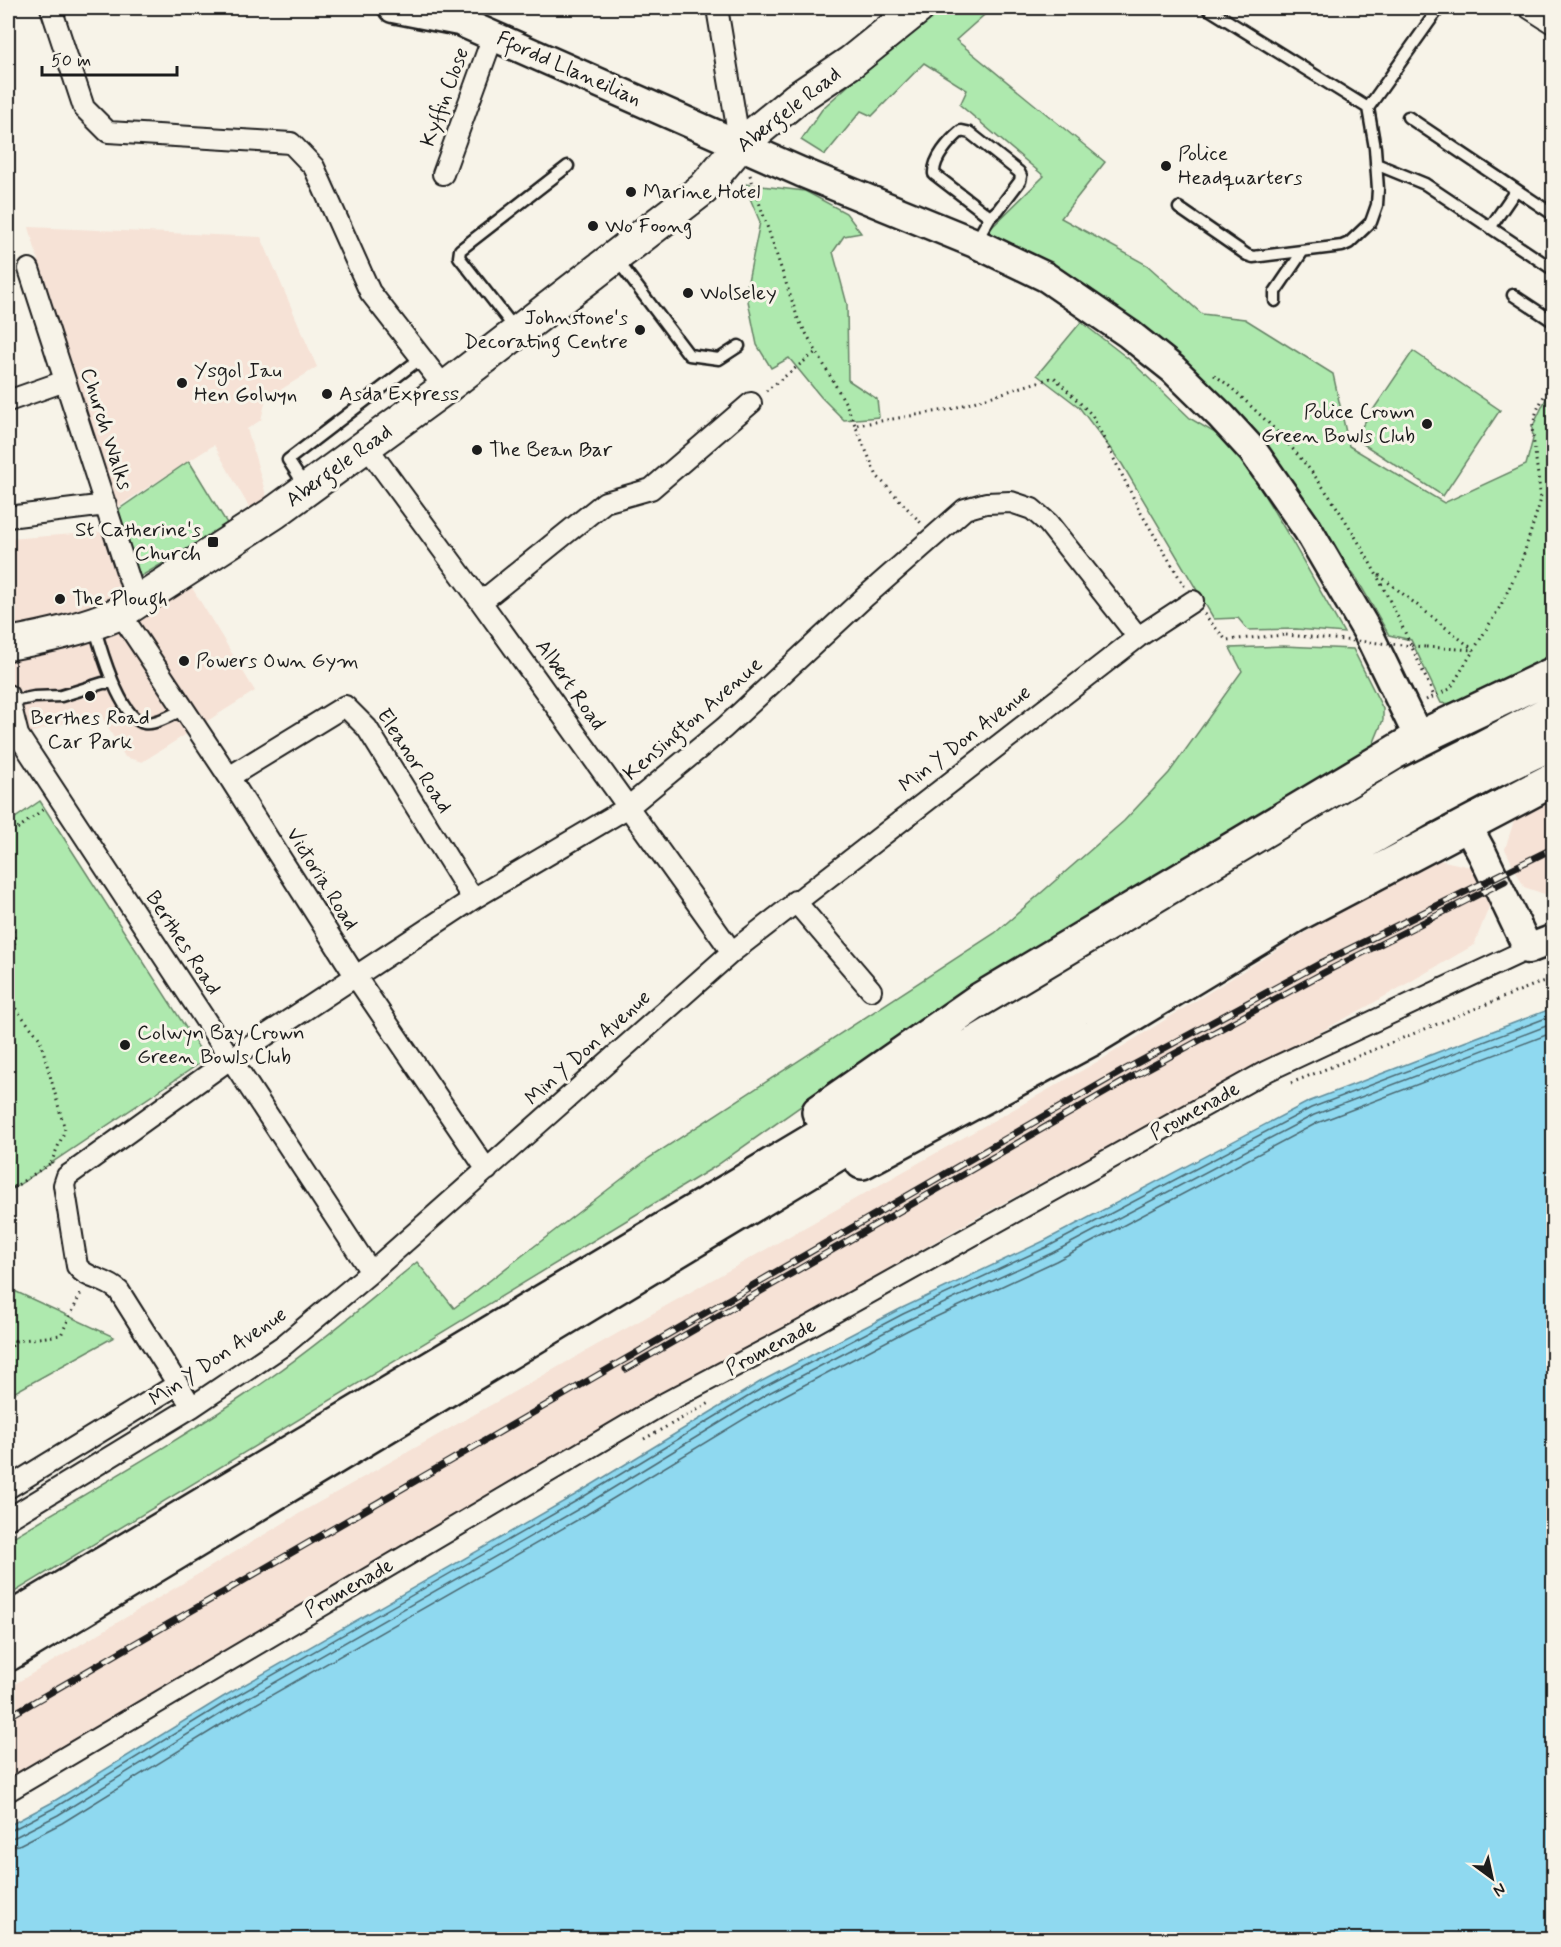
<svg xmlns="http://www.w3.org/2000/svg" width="1561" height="1947" font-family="Mynerve,sans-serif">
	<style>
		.built { fill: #f6e2d6 }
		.green { fill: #aee9ae; stroke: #658265; stroke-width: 1.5 }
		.water { fill: #8fd9f0; stroke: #618d9b; stroke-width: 1.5 }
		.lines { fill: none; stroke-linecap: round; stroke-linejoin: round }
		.shore { stroke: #4a6871; stroke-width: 1.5 }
		.lane-casing { stroke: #1c1c1c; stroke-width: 15 }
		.street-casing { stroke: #1c1c1c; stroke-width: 24 }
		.secondary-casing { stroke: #1c1c1c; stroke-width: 33 }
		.primary-casing { stroke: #1c1c1c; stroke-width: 36 }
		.highway-casing { stroke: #1c1c1c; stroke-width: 38 }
		.path { stroke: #1c1c1c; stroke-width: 3; stroke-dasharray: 1.5 4.5; stroke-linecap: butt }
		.lane { stroke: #f7f3e8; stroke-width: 10 }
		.street { stroke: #f7f3e8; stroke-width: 20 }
		.secondary { stroke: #f7f3e8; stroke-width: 28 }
		.primary { stroke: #f7f3e8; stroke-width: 32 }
		.highway { stroke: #f7f3e8; stroke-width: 33 }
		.rail-casing { stroke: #1c1c1c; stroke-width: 7 }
		.rail { stroke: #f7f3e8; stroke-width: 4.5; stroke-dasharray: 14; stroke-linecap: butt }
		.highway-bridge-casing { stroke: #1c1c1c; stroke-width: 38; stroke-linecap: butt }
		.path-bridge { stroke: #1c1c1c; stroke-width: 3; stroke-dasharray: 1.5 4.5; stroke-linecap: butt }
		.highway-bridge { stroke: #f7f3e8; stroke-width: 33 }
		.poi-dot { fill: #1c1c1c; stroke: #f7f3e8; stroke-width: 2 }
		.labels { text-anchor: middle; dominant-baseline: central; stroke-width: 6; stroke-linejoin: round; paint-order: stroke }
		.street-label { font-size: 21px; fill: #1c1c1c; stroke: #f7f3e8 }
		.poi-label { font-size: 21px; fill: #1c1c1c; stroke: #f7f3e8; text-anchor: start }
	</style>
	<rect width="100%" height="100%" fill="#f7f3e8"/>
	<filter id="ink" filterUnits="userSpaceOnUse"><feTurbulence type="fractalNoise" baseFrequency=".0167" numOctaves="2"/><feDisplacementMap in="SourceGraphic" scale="12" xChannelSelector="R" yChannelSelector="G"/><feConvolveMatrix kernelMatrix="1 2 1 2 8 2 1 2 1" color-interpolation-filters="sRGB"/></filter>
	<g filter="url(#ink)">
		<path class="built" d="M 29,227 L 261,237 L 317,367 L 266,399 L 261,420 L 247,429 L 267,498 L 250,509 L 214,445 L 108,513 Z
			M 114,531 L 138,603 L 183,573 L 255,691 L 142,762 L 125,757 L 100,714 L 8,739 L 8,539 Z
			M 1553,792 L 1553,897 L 1524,887 L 1505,849 L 1518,808 Z
			M 1426,857 L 1475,868 L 1491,902 L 1474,945 L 1368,1006 L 972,1220 L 8,1781 L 8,1688 L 307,1509 L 1104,1058 Z"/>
		<path class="green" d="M 935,8 L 992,8 L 956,40 L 1105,162 L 1061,218 L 1147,265 L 1202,314 L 1245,319 L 1333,374 L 1349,446 L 1444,503 L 1526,465 L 1533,439 L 1532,428 L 1553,384 L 1553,663 C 1528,675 1468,708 1441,703 L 1411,640 L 1389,635 L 1357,579 L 1289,495 L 1060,273 L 987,232 L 1044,176 L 960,105 L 967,90 L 924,63 L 872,116 L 861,111 L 825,155 L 801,140 L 823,108 Z
			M 744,184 L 805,191 L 846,213 L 861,233 L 844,236 L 833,252 L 847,304 L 848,380 L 877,399 L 879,417 L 844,420 L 821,397 L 789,358 L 771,368 L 757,345 L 746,291 L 760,222 Z
			M 1081,322 L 1130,360 L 1191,419 L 1227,440 L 1246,465 L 1289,536 L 1344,633 L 1296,629 L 1248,630 L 1238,618 L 1214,619 L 1122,464 L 1079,407 L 1037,375 Z
			M 1413,351 L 1500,410 L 1443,496 L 1354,438 Z
			M 189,461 L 228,525 L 138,578 L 112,514 Z
			M 1283,646 L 1353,649 L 1383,709 L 1383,720 L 1372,747 L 1224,838 L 1096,911 L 889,1044 L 716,1166 L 8,1596 L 8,1540 C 95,1488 184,1438 267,1380 C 319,1344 368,1302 417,1262 L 454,1308 L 649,1158 L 995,933 L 1124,821 L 1169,773 L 1242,671 L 1230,648 Z
			M 40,801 L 206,1059 L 8,1192 L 8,823 Z
			M 8,1288 L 114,1337 L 8,1396 Z"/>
		<path class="water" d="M 1553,1008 L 1553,1939 L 8,1939 L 8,1826 L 51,1803 L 223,1697 L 575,1495 L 760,1382 L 900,1309 L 1046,1240 L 1308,1102 Z"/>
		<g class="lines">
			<path class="shore" d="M 8,1831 L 12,1830 L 54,1808 L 226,1702 L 578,1500 L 764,1387 L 903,1314 L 1049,1246 L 1311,1108 L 1554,1015
				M 8,1838 L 15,1837 L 58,1815 L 230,1708 L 582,1507 L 767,1394 L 906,1321 L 1052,1253 L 1314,1115 L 1554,1023
				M 8,1847 L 19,1845 L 62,1823 L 235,1716 L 586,1515 L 772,1402 L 910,1329 L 1056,1261 L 1317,1123 L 1554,1032"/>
			<g class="lane-casing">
				<path id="lane" d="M 1207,8 L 1368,108 L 1439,8
					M 1408,117 L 1554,215
					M 961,131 L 970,133 L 1019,172 L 1021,176 L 1020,181 L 998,210 L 990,217 L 934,174 C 933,159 949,141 961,131 Z
					M 1376,164 L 1425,184 L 1554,270
					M 1179,208 L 1247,255 L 1253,257 L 1342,246 L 1349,243 L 1371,222 L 1377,205 L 1378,189 L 1375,148 L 1368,108
					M 1490,228 L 1516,190
					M 975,243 L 990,217
					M 617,260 L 689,355 L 719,359 L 739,346
					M 1513,295 L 1554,322
					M 1275,301 L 1275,292 L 1303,251
					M 516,330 L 459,257 L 460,250 L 568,166
					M 305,486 L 288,460 L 421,358
					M 94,625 C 100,647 120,718 144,723 C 156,725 173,714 184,709
					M 9,702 L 34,697 L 61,696 L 103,683 L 113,683"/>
			</g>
			<g class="street-casing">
				<path id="street" d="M 51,8 L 84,108 L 108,132 L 291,143 L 314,167 L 370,292 L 445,388
					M 717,8 L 740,145
					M 1529,8 L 1554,24
					M 443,174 L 493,36
					M 29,269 L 137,603
					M 8,401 L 65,381
					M 367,447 L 481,602 L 732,952
					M 8,517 L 106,505
					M 481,602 L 605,502 L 651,489 L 751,403
					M 120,613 L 229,777 L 356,977 L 487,1170
					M 8,695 L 18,735 L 371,1272
					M 229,777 L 345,706 L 367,728 L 473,899
					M 795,901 L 871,990
					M 192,1407 L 119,1291 C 106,1278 87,1280 77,1266 L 64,1185 L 67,1176 L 73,1172 L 230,1059 L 473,899 L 627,808 L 724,728 L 866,596 L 965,509 L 986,503 L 1011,502 L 1032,509 L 1048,523 L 1138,637
					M 8,1488 L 178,1384
					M 8,1519 L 192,1407 L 284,1345 L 371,1272 L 732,952 L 1138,637 L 1193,601
					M 8,1791 L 665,1403 L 801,1331 L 1267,1071 L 1528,949"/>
			</g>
			<g class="secondary-casing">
				<path id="secondary" d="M 393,8 L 459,21 L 801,172 L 975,243 L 1046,277 L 1129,334 L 1173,369 L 1221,416 L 1253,451 L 1308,530 L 1367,631 L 1419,738 L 1483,855 L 1528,949 L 1554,939"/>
			</g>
			<g class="primary-casing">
				<path id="primary" d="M 8,644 C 46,637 83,629 120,613 L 274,513 L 445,388 L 703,189 L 740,145 L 796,99 L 851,62 L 918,8"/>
			</g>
			<g class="highway-casing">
				<path id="highway" d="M 1478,750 L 1554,710
					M 1491,772 L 1554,742
					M 819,1112 L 978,1001 L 1419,738 L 1554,674
					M 862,1162 L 1093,1038 L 1294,916 L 1554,779
					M 8,1621 L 1410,784
					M 8,1654 L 1122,982 L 1421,809"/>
			</g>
			<path class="path" d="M 750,175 L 798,319 L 846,404 L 877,476 L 921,523
				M 1214,375 C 1230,385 1242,398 1256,411 C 1343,492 1386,590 1434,696
				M 766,391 L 816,352
				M 857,425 L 951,409 L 1054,377 L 1092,415 L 1141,513 L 1185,587
				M 1379,575 L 1474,650
				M 1204,614 L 1226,640 L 1286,635
				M 1426,647 L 1474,650
				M 1426,700 L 1450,689 L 1501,605 L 1521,563 L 1541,499 L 1532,428 L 1537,410 L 1554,376
				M 8,836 L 45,808
				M 8,901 L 15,942 L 8,959
				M 8,999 L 40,1039 L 65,1130 L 51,1163
				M 1291,1083 L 1554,977
				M 8,1191 L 51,1163
				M 8,1338 L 16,1341
				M 8,1351 L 16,1341 L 61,1335 L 81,1293
				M 644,1439 L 710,1403"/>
			<use href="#lane" class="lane"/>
			<use href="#street" class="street"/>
			<use href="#secondary" class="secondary"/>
			<use href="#primary" class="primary"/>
			<use href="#highway" class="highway"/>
			<g class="rail-casing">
				<path id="rail" d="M 626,1369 L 1132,1077 L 1327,971 L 1505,881
					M 8,1717 L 1126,1069 L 1321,963 L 1554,848"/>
			</g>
			<use href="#rail" class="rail"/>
			<g class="highway-bridge-casing">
				<path id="highway-bridge" d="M 1410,784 L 1478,750
					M 1421,809 L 1491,772"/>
			</g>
			<path class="path-bridge" d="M 1286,635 L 1426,647"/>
			<use href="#highway-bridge" class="highway-bridge"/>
		</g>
	</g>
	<g class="poi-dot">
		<circle cx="1166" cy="166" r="6"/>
		<circle cx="631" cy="192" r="6"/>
		<circle cx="593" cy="226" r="6"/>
		<circle cx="688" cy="293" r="6"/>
		<circle cx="640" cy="330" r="6"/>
		<circle cx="182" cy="383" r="6"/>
		<circle cx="327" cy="394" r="6"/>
		<circle cx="1427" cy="424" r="6"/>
		<circle cx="477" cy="450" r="6"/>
		<rect x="207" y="536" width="12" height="12" rx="3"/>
		<circle cx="60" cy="599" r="6"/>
		<circle cx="184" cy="661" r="6"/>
		<circle cx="90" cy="696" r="6"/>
		<circle cx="125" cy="1045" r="6"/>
	</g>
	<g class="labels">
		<g class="street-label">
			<text transform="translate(569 69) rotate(24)">Ffordd Llaneilian</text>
			<text transform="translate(445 97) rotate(-70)">Kyffin Close</text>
			<text transform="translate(789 110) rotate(-38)">Abergele Road</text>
			<text transform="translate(106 429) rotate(72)">Church Walks</text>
			<text transform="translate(339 466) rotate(-36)">Abergele Road</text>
			<text transform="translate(570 685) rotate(55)">Albert Road</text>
			<text transform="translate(693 719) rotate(-41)">Kensington Avenue</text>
			<text transform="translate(965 739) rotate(-38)">Min Y Don Avenue</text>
			<text transform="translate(414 761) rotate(57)">Eleanor Road</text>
			<text transform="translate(322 879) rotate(58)">Victoria Road</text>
			<text transform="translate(183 943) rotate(57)">Berthes Road</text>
			<text transform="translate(588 1048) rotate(-42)">Min Y Don Avenue</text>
			<text transform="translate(1195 1111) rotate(-29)">Promenade</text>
			<text transform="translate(771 1347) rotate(-28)">Promenade</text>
			<text transform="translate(218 1357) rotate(-34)">Min Y Don Avenue</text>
			<text transform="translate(349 1588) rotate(-30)">Promenade</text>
		</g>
		<g class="poi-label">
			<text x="1178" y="154">Police<tspan x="1178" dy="24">Headquarters</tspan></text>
			<text x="643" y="192">Marine Hotel</text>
			<text x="605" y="226">Wo Foong</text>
			<text x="700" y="293">Wolseley</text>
			<text x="628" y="318" text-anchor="end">Johnstone's<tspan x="628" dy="24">Decorating Centre</tspan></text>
			<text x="194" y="371">Ysgol Iau<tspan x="194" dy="24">Hen Golwyn</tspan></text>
			<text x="339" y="394">Asda Express</text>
			<text x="1415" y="412" text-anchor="end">Police Crown<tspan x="1415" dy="24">Green Bowls Club</tspan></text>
			<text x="489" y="450">The Bean Bar</text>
			<text x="201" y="530" text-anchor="end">St Catherine's<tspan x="201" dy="24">Church</tspan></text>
			<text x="72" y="599">The Plough</text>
			<text x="196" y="661">Powers Own Gym</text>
			<text x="90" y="718" text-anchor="middle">Berthes Road<tspan x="90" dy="24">Car Park</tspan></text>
			<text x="137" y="1033">Colwyn Bay Crown<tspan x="137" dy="24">Green Bowls Club</tspan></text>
		</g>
	</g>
	<rect width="1561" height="1947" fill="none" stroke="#f7f3e8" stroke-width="30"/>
	<rect x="15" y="15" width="1531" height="1917" fill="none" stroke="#1c1c1c" stroke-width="2" filter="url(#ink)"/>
	<g transform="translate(1492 1878) rotate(147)" stroke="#f7f3e8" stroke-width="4.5" paint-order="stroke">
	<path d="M0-4.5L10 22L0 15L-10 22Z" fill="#1c1c1c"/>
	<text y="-9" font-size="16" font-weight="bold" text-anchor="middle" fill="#1c1c1c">N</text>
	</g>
	<path d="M42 66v9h135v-9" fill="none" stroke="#1c1c1c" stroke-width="3"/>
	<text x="51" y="66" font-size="18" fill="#1c1c1c" stroke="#f7f3e8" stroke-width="4.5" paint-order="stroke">50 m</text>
</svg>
